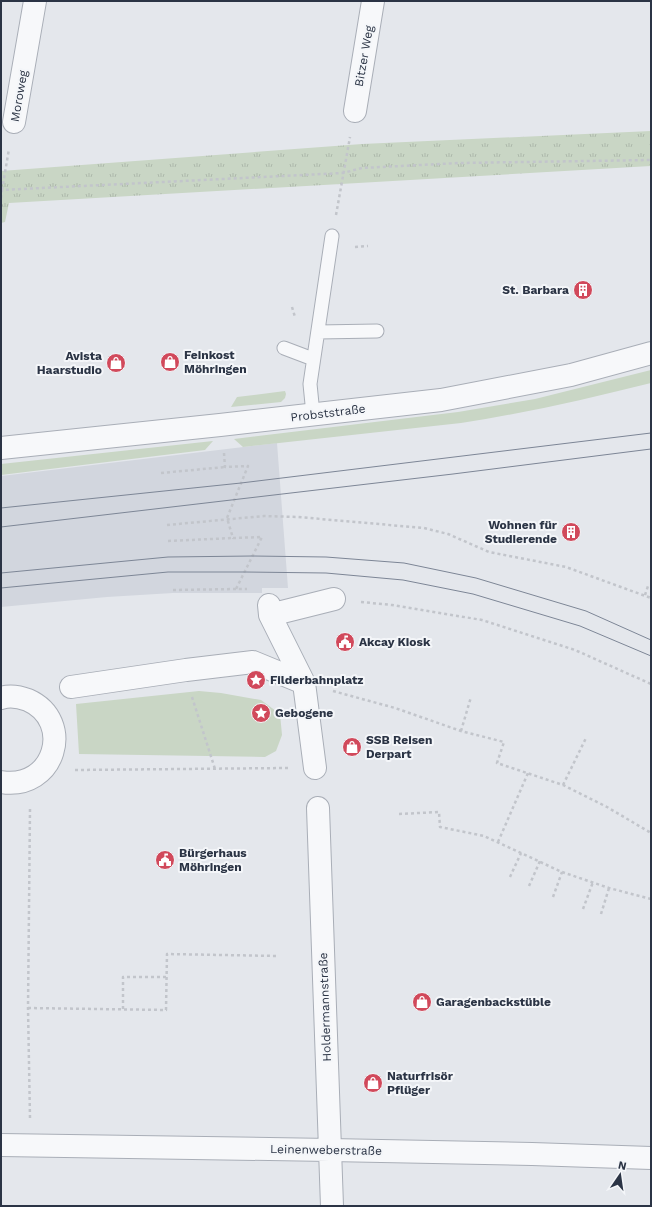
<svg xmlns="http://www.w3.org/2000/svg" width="652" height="1207" font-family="'Work Sans',sans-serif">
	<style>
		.built { fill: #d2d6de }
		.grass { fill: #c9d6c5 }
		.park { fill: url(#park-tufts) }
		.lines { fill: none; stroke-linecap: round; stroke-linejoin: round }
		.lane-casing { stroke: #a9aeb7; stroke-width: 15 }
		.street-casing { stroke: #a9aeb7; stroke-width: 24 }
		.path { stroke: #c2c5cb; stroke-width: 2.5; stroke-dasharray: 3 3; stroke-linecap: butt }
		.lane { stroke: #f7f8fa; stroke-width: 13 }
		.street { stroke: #f7f8fa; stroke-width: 22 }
		.tram { stroke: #7d8696; stroke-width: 1 }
		.labels { text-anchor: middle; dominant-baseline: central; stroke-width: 4; stroke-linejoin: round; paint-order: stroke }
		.street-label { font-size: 12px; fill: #2b3445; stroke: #f4f6f9 }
		.poi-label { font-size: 12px; font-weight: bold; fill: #2b3445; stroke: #f4f6f9; text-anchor: start }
	</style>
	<defs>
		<pattern id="park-tufts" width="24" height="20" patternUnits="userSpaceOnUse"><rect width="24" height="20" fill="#c9d6c5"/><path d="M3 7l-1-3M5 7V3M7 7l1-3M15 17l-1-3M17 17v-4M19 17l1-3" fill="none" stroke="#adb8ab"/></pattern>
	</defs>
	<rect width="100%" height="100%" fill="#e4e7ec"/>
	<path class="built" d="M 277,443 L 288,588 L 262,588 L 262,593 L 173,593 L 107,597 L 1,607 L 1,476 Z"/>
	<path class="grass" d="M 651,370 L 651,383 C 587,399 526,413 461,423 L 243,447 L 234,439 L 458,412 L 535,399 Z
		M 285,391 L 286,394 L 285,398 L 281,402 L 231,407 L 237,397 Z
		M 213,441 L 205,450 L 1,475 L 1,464 Z
		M 199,691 L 221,693 L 261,700 L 280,714 L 282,735 L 276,751 L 265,757 L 79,754 L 76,704 Z"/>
	<path class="park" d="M 651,131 L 651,166 L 9,203 L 5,222 L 1,223 L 1,171 L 362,144 Z"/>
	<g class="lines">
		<g class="lane-casing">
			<path id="lane" d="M 318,332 L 377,331
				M 284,348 L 313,359
				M 313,414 L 310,384 L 332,236"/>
		</g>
		<g class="street-casing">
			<path id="street" d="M 355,111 L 373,1
				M 14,122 L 35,1
				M 1,448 L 220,425 L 441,400 L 571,375 L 651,353
				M 269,605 L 270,615 L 304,683 L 315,768
				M 270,615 L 334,599
				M 71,687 L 186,670 L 253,662 L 304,683
				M 1,698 C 10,695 20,697 28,700 C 75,721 55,791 1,782
				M 318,808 L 332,1206
				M 1,1145 L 330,1150 L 532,1154 L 651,1158"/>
		</g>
		<path class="path" d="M 2,190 L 9,149
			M 1,198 L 2,190 L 343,173 L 362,168 L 459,163 L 651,160
			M 336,215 L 350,137
			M 355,247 L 368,246
			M 292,307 L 295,317
			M 224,453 L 225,467 L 248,466 L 227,518 L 233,538 L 262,537 L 236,589 L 247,589
			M 161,473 L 225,467
			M 167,525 L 264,516 L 298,517 L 424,528 L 448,534 L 489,552 L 566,567 L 651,598
			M 168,541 L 233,538
			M 173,590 L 236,589
			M 645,595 L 648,586
			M 361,602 L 392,605 L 482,620 L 575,650 L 651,684
			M 333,691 L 395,708 L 461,731 L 504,742 L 497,763 L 563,785 L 607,807 L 651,833
			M 192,697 L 215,769
			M 461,731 L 471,697
			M 75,770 L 288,768
			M 563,785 L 586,738
			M 399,814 L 439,812 L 440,827 L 484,836 L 562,872 L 609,888 L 651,899
			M 498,842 L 528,773
			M 510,877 L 521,853
			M 529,886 L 540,861
			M 553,897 L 562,872
			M 583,909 L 593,882
			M 601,914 L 609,888
			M 28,1008 L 166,1010 L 167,954 L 278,956
			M 123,1009 L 123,977 L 166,977
			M 30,1118 L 28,1008 L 30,809"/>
		<use href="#lane" class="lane"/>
		<use href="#street" class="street"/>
		<path class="tram" d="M 1,508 L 241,483 L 651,433
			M 1,527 L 453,474 L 651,449
			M 1,573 L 168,557 L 252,556 L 326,557 L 404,563 L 476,578 L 586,611 L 651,640
			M 1,588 L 168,572 L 245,572 L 326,573 L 403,580 L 473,594 L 580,626 L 651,656"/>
	</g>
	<defs>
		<g id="building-disc" transform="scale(1)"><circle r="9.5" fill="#d1495b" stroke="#f4f6f9"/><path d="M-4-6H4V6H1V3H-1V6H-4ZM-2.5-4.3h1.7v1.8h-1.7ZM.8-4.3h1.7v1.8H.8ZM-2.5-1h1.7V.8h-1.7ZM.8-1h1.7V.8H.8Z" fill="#fff"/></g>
		<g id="shop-disc" transform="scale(1)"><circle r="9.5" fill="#d1495b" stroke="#f4f6f9"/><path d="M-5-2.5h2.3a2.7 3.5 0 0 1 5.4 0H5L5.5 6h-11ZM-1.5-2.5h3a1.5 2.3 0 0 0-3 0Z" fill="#fff"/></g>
		<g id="civic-disc" transform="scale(1)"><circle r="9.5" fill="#d1495b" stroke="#f4f6f9"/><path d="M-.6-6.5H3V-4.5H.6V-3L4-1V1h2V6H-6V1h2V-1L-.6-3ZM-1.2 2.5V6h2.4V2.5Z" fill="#fff"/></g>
		<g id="sight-disc" transform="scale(1)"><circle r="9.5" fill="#d1495b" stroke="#f4f6f9"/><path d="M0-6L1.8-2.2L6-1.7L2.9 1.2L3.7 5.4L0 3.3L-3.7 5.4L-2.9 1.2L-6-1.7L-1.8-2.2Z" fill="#fff"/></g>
	</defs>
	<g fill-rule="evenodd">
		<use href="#building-disc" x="583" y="290"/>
		<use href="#shop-disc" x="170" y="362"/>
		<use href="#shop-disc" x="116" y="363"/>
		<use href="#building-disc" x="571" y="532"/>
		<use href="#civic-disc" x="345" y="642"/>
		<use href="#sight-disc" x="256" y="680"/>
		<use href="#sight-disc" x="261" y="713"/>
		<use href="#shop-disc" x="352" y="747"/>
		<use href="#civic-disc" x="165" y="860"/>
		<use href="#shop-disc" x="422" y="1002"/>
		<use href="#shop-disc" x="373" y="1083"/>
	</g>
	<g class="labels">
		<g class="street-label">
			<text transform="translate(364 56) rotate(-80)">Bitzer Weg</text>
			<text transform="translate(19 96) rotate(-80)">Moroweg</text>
			<text transform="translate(328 413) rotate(-7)">Probststraße</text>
			<text transform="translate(325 1007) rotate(-92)">Holdermannstraße</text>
			<text transform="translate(326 1150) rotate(1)">Leinenweberstraße</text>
		</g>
		<g class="poi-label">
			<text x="569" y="290" text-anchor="end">St. Barbara</text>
			<text x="184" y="355">Feinkost<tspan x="184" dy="14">Möhringen</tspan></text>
			<text x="102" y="356" text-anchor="end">Avista<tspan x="102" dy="14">Haarstudio</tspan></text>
			<text x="557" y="525" text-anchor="end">Wohnen für<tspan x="557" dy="14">Studierende</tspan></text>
			<text x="359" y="642">Akcay Kiosk</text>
			<text x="270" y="680">Filderbahnplatz</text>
			<text x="275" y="713">Gebogene</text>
			<text x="366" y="740">SSB Reisen<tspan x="366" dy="14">Derpart</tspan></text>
			<text x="179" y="853">Bürgerhaus<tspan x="179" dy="14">Möhringen</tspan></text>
			<text x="436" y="1002">Garagenbackstüble</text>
			<text x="387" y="1076">Naturfrisör<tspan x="387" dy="14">Pflüger</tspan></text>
		</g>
	</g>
	<rect width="652" height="1207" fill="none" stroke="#2b3445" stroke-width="4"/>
	<g transform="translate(620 1175) rotate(13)" stroke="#f4f6f9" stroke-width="3" paint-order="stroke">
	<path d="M0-3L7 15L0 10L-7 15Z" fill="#2b3445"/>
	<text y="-6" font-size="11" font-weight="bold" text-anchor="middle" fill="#2b3445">N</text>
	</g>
</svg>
